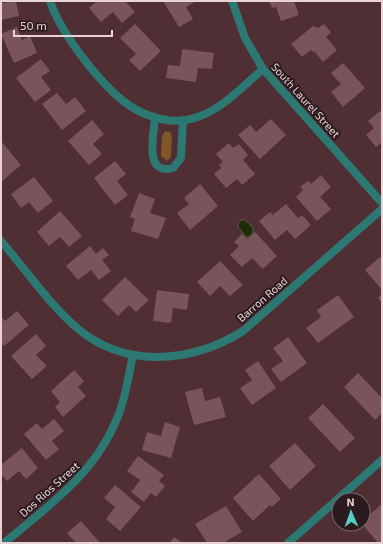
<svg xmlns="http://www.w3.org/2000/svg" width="383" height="544" font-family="'Exo 2',sans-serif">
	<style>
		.green { fill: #7e5627 }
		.water { fill: #1e2c08; stroke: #5b5e46 }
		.building { fill: #79545a }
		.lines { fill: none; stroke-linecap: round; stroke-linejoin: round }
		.minor { stroke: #2c7974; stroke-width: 8 }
		.labels { text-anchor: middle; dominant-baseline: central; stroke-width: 4; stroke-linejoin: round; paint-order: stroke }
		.street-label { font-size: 11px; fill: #ead3d6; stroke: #2b1b1e }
	</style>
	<rect width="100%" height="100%" fill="#4f2e34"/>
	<path class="green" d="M 165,131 L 170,132 L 172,137 L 171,157 L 167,161 L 161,156 L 162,136 Z"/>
	<path class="water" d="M 241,220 L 245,220 L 253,228 L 253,232 L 250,237 L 246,237 L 238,227 L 238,223 Z"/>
	<path class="building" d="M 1,1 L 3,3 L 16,1 L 19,16 L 1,20 Z
		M 97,1 L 125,1 L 135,12 L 122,23 L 113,12 L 101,22 L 89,8 Z
		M 163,1 L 196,1 L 186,7 L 193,19 L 179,27 Z
		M 269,1 L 294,1 L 299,15 L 281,21 L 276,7 L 272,8 Z
		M 135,24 L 161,51 L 140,71 L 129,60 L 136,54 L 120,38 Z
		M 324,24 L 331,32 L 326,37 L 337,50 L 323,62 L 314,51 L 313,52 L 311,50 L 302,57 L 291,44 L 313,26 L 318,28 Z
		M 17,27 L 22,40 L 30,36 L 37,53 L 14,63 L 1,34 Z
		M 182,49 L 214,53 L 212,69 L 198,68 L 196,82 L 166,78 L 168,65 L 180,66 Z
		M 41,59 L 50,71 L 41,77 L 51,90 L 35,102 L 16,78 Z
		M 343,63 L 365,88 L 343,107 L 331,92 L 341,84 L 331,73 Z
		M 57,93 L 66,104 L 75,97 L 86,111 L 62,130 L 42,104 Z
		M 380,111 L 382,113 L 382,142 L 376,147 L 366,135 L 374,128 L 368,121 Z
		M 271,119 L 286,135 L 260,159 L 238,135 L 250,125 L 256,132 Z
		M 92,120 L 104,134 L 93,144 L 102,154 L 89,165 L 68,141 Z
		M 1,141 L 21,165 L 1,182 Z
		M 229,143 L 233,148 L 239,144 L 248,155 L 243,160 L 255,174 L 242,185 L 237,179 L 226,188 L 214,174 L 221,168 L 219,165 L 223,162 L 216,154 Z
		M 115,161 L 126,174 L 117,181 L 128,195 L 115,205 L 94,178 Z
		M 321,175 L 331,187 L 320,197 L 331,209 L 317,221 L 296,197 L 303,190 L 300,187 L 308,181 L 311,184 Z
		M 34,177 L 53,201 L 38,213 L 29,202 L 21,208 L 11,194 Z
		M 200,184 L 218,206 L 190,230 L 177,213 L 189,204 L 184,198 Z
		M 139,193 L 155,199 L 150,213 L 166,218 L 158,239 L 131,231 L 135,219 L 130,217 Z
		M 286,204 L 298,218 L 302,215 L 311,225 L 295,239 L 287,230 L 275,240 L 259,221 L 270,212 L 273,215 Z
		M 60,211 L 82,236 L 69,247 L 60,237 L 49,246 L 37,232 Z
		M 255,232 L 277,256 L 263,269 L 252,258 L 242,267 L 230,255 L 239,246 L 234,242 L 242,234 L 247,239 Z
		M 90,246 L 96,254 L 103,248 L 109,255 L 102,260 L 111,271 L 99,280 L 91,270 L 78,280 L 66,266 Z
		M 380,257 L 382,260 L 382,290 L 365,270 Z
		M 220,261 L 243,285 L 230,296 L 220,286 L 210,296 L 197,282 Z
		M 125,277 L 149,300 L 136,312 L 129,305 L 118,316 L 102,300 Z
		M 157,290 L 189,294 L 187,310 L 173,308 L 171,323 L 153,321 Z
		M 382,294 L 382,303 L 378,298 Z
		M 338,295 L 354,317 L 318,343 L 306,328 L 321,317 L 317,310 Z
		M 17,311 L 29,325 L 4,346 L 1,342 L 1,316 L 5,321 Z
		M 36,334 L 46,346 L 36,355 L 47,366 L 32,379 L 11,356 Z
		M 288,337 L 307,363 L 281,382 L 271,369 L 283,361 L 273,348 Z
		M 258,361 L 276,388 L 252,405 L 240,388 L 252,380 L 245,370 Z
		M 74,370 L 84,381 L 78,387 L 86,396 L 63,417 L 55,407 L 60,402 L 51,391 Z
		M 358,373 L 382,398 L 382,413 L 375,420 L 344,387 Z
		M 202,388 L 205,401 L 220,397 L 226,417 L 194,425 L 185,392 Z
		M 323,404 L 355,438 L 340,452 L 308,418 Z
		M 54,419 L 64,431 L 52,441 L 59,449 L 46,460 L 24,434 L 37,423 L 42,429 Z
		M 165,422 L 180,427 L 171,458 L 142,450 L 147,432 L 161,436 Z
		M 295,443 L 316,466 L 290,490 L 269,466 Z
		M 22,448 L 38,468 L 26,479 L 19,471 L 7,481 L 1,474 L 1,465 Z
		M 138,456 L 164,475 L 159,481 L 165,486 L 156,497 L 151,493 L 144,502 L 131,492 L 140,480 L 127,471 Z
		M 259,474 L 281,499 L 272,507 L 270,505 L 253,521 L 233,498 Z
		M 115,485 L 141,507 L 120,531 L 106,519 L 115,507 L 104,498 Z
		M 382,504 L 382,543 L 378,543 L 362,524 L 363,520 Z
		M 226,506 L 242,532 L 223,543 L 207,543 L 195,524 Z
		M 81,521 L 100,543 L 76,543 L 67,533 Z
		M 174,537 L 183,543 L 170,543 Z"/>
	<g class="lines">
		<path class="minor" d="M 50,1 C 61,34 105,92 135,109 C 151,118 173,124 191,119 C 220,112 241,88 263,69
			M 232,1 L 245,38 L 263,69 L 382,203
			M 155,118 C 154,133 143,176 173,168 L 181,158 L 183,120
			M 1,241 C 25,269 50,305 77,328 C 125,369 192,363 243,331 L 382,209
			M 4,543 C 46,508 93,475 115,423 C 125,402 128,378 133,355
			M 288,543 L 382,460"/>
	</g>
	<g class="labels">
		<g class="street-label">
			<text transform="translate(306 100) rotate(48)">South Laurel Street</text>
			<text transform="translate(262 299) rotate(-41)">Barron Road</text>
			<text transform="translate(49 489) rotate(-42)">Dos Rios Street</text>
		</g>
	</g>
	<rect width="383" height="544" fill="none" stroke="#ead3d6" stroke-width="4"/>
	<g transform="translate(351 512) rotate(358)"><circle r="19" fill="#2b1b1e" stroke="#776568"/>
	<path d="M0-3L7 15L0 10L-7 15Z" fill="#55cec4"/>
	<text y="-6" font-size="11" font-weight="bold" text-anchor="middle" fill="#ead3d6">N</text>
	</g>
	<path d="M14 30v6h98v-6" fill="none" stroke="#ead3d6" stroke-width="2"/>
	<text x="20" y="30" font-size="12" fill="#ead3d6" stroke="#2b1b1e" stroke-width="3" paint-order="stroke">50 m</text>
</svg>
